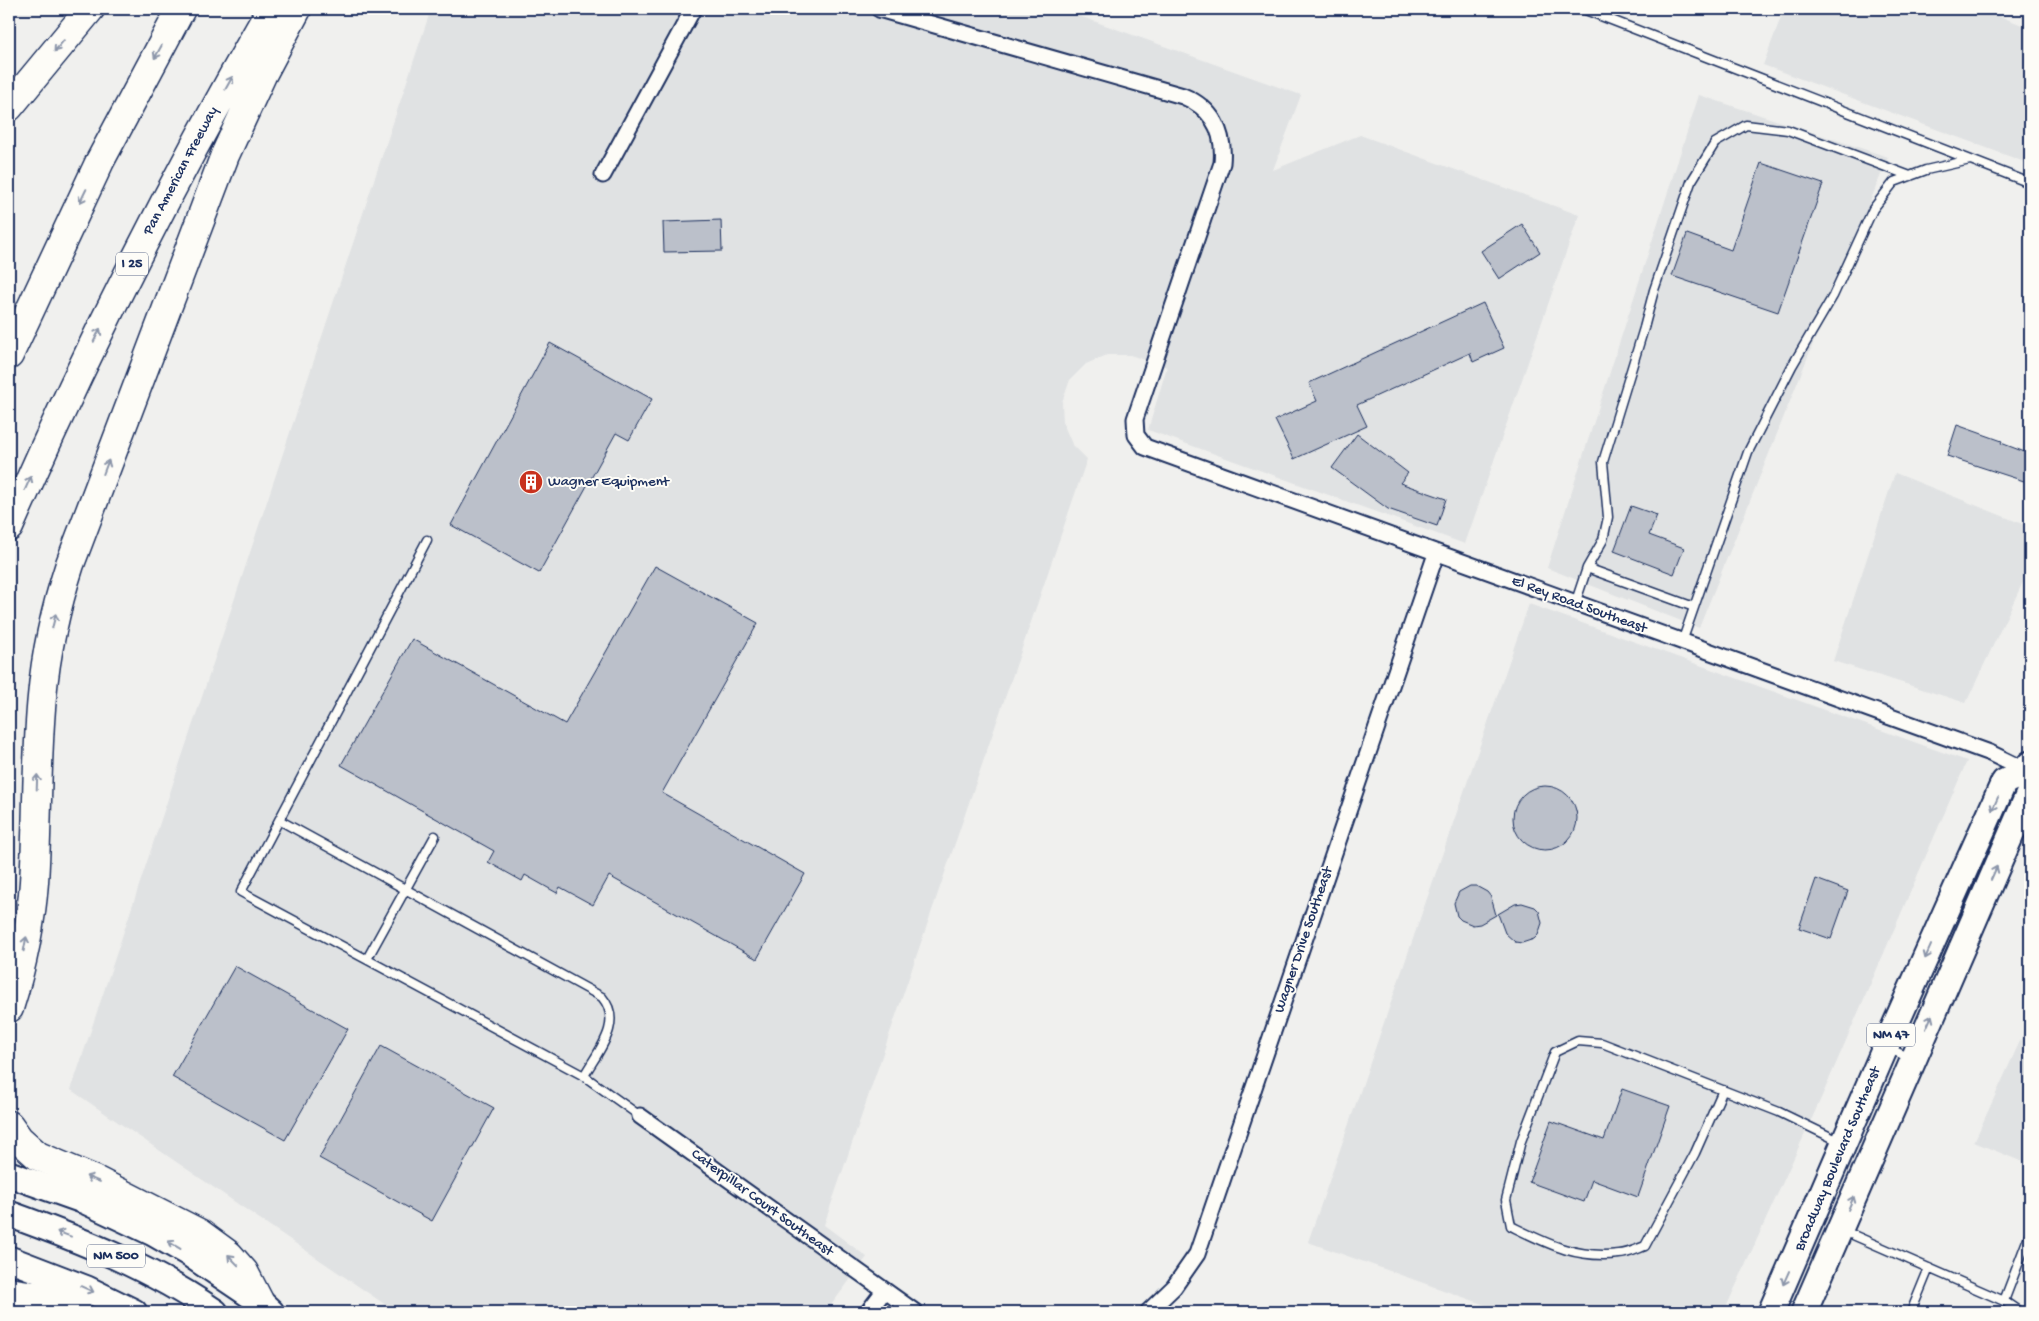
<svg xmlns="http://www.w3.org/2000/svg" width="2039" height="1321" font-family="'Gochi Hand',sans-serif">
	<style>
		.built { fill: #e0e2e3 }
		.building { fill: #bbc0ca; stroke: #1b2f5e }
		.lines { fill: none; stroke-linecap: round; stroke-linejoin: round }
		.lane-casing { stroke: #1b2f5e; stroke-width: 11 }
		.street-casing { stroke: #1b2f5e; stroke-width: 19 }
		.primary-casing { stroke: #1b2f5e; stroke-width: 29 }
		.highway-casing { stroke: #1b2f5e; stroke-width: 31 }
		.lane { stroke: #fdfcf7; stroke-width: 8 }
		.street { stroke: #fdfcf7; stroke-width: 15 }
		.primary { stroke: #fdfcf7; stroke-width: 25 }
		.highway { stroke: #fdfcf7; stroke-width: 28 }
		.oneway { stroke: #8c96aa }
		.labels { text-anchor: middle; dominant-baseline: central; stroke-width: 4; stroke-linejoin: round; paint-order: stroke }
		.shield { fill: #fdfcf7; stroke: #5f6c8c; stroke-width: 1 }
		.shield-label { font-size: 14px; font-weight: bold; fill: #1b2f5e }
		.street-label { font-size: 15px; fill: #1b2f5e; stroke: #fdfcf7 }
		.poi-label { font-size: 15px; fill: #1b2f5e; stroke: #fdfcf7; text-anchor: start }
	</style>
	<rect width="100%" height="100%" fill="#f0f0ee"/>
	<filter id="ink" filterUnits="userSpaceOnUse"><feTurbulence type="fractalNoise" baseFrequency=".02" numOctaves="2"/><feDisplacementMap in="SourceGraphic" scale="10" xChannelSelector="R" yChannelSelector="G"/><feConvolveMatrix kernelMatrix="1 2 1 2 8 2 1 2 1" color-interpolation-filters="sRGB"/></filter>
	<g filter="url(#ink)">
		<path class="built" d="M 431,9 L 1060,9 L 1301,95 L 1273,170 L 1360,135 L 1579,215 L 1465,544 L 1148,430 L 1167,367 L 1130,355 L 1107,355 L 1086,364 L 1070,380 L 1062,402 L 1063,423 L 1072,444 L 1087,459 L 824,1225 L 867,1257 L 826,1312 L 396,1312 L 71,1090 Z
			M 1784,9 L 1981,9 L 2030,28 L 2030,164 L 1763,65 Z
			M 1699,95 L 1888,157 L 1699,628 L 1547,568 Z
			M 1895,473 L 2030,527 L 2030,567 L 1966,703 L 1833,661 Z
			M 1529,604 L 1967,761 L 1822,1096 L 1724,1312 L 1505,1312 L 1308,1242 Z
			M 2030,1019 L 2030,1165 L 1974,1142 Z"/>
		<path class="building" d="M 1761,163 L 1823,184 L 1778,312 L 1672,276 L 1687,234 L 1731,250 Z
			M 721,220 L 722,251 L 664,252 L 663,222 Z
			M 1522,224 L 1540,252 L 1499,279 L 1481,251 Z
			M 1483,303 L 1504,348 L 1473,362 L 1470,353 L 1357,405 L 1367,426 L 1294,459 L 1275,420 L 1317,401 L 1309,383 Z
			M 550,343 L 652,399 L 629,440 L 616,433 L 539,573 L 451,525 Z
			M 1957,425 L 2002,441 L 2001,443 L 2030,454 L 2030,483 L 1947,456 Z
			M 1357,434 L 1408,473 L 1400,483 L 1446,499 L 1437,526 L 1388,509 L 1332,468 Z
			M 1631,506 L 1657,515 L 1649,535 L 1684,548 L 1674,574 L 1614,551 Z
			M 655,566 L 758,623 L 662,793 L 805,874 L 757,959 L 609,876 L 593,905 L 560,887 L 557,893 L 525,875 L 522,881 L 488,862 L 494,851 L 341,765 L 412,639 L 565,724 Z
			M1513 818a32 32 0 1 1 64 0a32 32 0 1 1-64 0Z
			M 1816,879 L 1848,891 L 1831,939 L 1799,928 Z
			M 1470,886 L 1476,886 L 1487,892 L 1491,897 L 1496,915 L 1480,924 L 1473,925 L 1461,920 L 1457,916 L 1454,903 L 1459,892 Z
			M 1522,903 L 1535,907 L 1539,911 L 1542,923 L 1538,935 L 1534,939 L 1522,943 L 1515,942 L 1505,933 L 1498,914 L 1515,904 Z
			M 235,966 L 348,1029 L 285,1140 L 172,1077 Z
			M 381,1046 L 494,1108 L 432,1221 L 319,1158 Z
			M 1622,1089 L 1670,1106 L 1638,1197 L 1592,1180 L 1584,1202 L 1529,1182 L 1551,1121 L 1604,1140 Z"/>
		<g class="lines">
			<g class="lane-casing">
				<path id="lane" d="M 1583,9 L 2030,183
					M 427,540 L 241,892 L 584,1076 L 640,1116
					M 1587,568 L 1603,540 L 1608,517 L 1603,462 L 1644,328 L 1654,290 L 1691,182 L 1715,143 L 1746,125 L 1788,130 L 1910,176
					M 1575,604 L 1587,568 L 1694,607
					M 1682,642 L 1748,452 L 1792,366 L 1833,296 L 1873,209 L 1894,182 L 1926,170 L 1970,160
					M 279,820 L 602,997 C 624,1023 598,1051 584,1076
					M 367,959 L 435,836
					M 1887,1048 L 1911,1058
					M 1723,1090 L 1695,1153 L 1645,1246 C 1637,1249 1627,1254 1619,1254 C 1576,1259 1548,1244 1511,1226 L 1506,1200 L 1521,1141 L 1555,1052 L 1578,1041 L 1602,1043 L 1779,1112 L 1841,1142
					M 1844,1231 L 2004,1301 L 2020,1312
					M 2004,1301 L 2030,1233
					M 1911,1312 L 1929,1268"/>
			</g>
			<g class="street-casing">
				<path id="street" d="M 879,9 L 1183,96 C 1212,108 1225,132 1222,163 L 1135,419 L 1136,435 L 1145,447 L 1990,753 L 2027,771
					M 603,175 L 693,9
					M 640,1116 L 915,1312
					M 868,1312 L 884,1291
					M 1148,1312 L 1174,1287 L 1197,1254 L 1436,554"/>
			</g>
			<g class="primary-casing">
				<path id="primary" d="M 9,1174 L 85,1201 L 153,1233 L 188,1253 L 259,1301 L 271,1312
					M 9,1214 C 81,1240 152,1268 215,1312
					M 9,1259 L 87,1289 L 134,1312
					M 1771,1312 L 1885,1048 L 2004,782 L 2027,771
					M 1804,1312 L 2030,791 L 2027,771 L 2030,764"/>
			</g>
			<g class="highway-casing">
				<path id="highway" d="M 9,107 L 90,9
					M 9,355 L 100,161 L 181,9
					M 9,527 C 87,349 174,177 271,9
					M 9,1008 C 22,967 31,925 34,882 C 38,820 36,758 42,697 C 46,651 56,607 70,564 L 225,155 L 262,75 L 297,9
					M 9,1125 L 19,1139 L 38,1156 L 95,1180 L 199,1233 L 229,1255 L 244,1272 L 259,1301
					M 9,1292 L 41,1297 L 78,1312"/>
			</g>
			<use href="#lane" class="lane"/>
			<use href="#street" class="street"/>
			<use href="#primary" class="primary"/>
			<use href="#highway" class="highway"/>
		</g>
		<defs><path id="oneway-shaft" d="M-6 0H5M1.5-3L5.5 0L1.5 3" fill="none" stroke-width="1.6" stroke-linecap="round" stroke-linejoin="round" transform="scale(1.25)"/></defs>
		<g class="oneway">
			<use href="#oneway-shaft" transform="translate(59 46) rotate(130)"/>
			<use href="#oneway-shaft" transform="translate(158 52) rotate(119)"/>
			<use href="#oneway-shaft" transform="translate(229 83) rotate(-61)"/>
			<use href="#oneway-shaft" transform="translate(83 196) rotate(116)"/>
			<use href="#oneway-shaft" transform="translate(97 335) rotate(-64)"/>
			<use href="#oneway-shaft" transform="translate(106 467) rotate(-69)"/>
			<use href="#oneway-shaft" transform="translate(28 483) rotate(-66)"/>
			<use href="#oneway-shaft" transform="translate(54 621) rotate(-76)"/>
			<use href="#oneway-shaft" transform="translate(37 782) rotate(-88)"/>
			<use href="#oneway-shaft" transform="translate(1995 804) rotate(114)"/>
			<use href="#oneway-shaft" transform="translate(1994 873) rotate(-66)"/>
			<use href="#oneway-shaft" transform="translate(25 944) rotate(-79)"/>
			<use href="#oneway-shaft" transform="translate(1928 952) rotate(114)"/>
			<use href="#oneway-shaft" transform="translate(1929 1022) rotate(-66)"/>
			<use href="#oneway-shaft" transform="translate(93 1179) rotate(-157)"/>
			<use href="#oneway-shaft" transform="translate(1851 1203) rotate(-67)"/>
			<use href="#oneway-shaft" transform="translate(64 1234) rotate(-160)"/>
			<use href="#oneway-shaft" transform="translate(174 1245) rotate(-149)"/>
			<use href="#oneway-shaft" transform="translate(233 1260) rotate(-134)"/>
			<use href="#oneway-shaft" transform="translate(1786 1278) rotate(114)"/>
			<use href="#oneway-shaft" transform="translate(87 1289) rotate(24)"/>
		</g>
	</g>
	<defs>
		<g id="building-disc" transform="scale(1.25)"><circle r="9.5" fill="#c8321e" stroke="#fdfcf7"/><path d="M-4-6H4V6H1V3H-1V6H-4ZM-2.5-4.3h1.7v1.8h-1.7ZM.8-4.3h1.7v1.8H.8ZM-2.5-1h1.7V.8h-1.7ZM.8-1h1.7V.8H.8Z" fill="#fff"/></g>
	</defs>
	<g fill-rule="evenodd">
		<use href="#building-disc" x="531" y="482"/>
	</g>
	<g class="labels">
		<g class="shield">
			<rect x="116" y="252.5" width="32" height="23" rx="4"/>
			<rect x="1867" y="1023.5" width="48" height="23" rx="4"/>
			<rect x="87" y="1244.5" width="58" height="23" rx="4"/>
		</g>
		<g class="shield-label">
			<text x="132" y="264">I 25</text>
			<text x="1891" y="1035">NM 47</text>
			<text x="116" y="1256">NM 500</text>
		</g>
		<g class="street-label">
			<text transform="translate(181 171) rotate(-62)">Pan American Freeway</text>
			<text transform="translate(1579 605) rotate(20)">El Rey Road Southeast</text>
			<text transform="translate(1304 940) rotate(-71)">Wagner Drive Southeast</text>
			<text transform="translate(1838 1159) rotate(-67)">Broadway Boulevard Southeast</text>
			<text transform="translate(762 1203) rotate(36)">Caterpillar Court Southeast</text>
		</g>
		<g class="poi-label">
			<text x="548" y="482">Wagner Equipment</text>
		</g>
	</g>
	<rect width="2039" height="1321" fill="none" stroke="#fdfcf7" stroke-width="30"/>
	<rect x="15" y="15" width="2009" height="1291" fill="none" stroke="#1b2f5e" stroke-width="2" filter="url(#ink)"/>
</svg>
